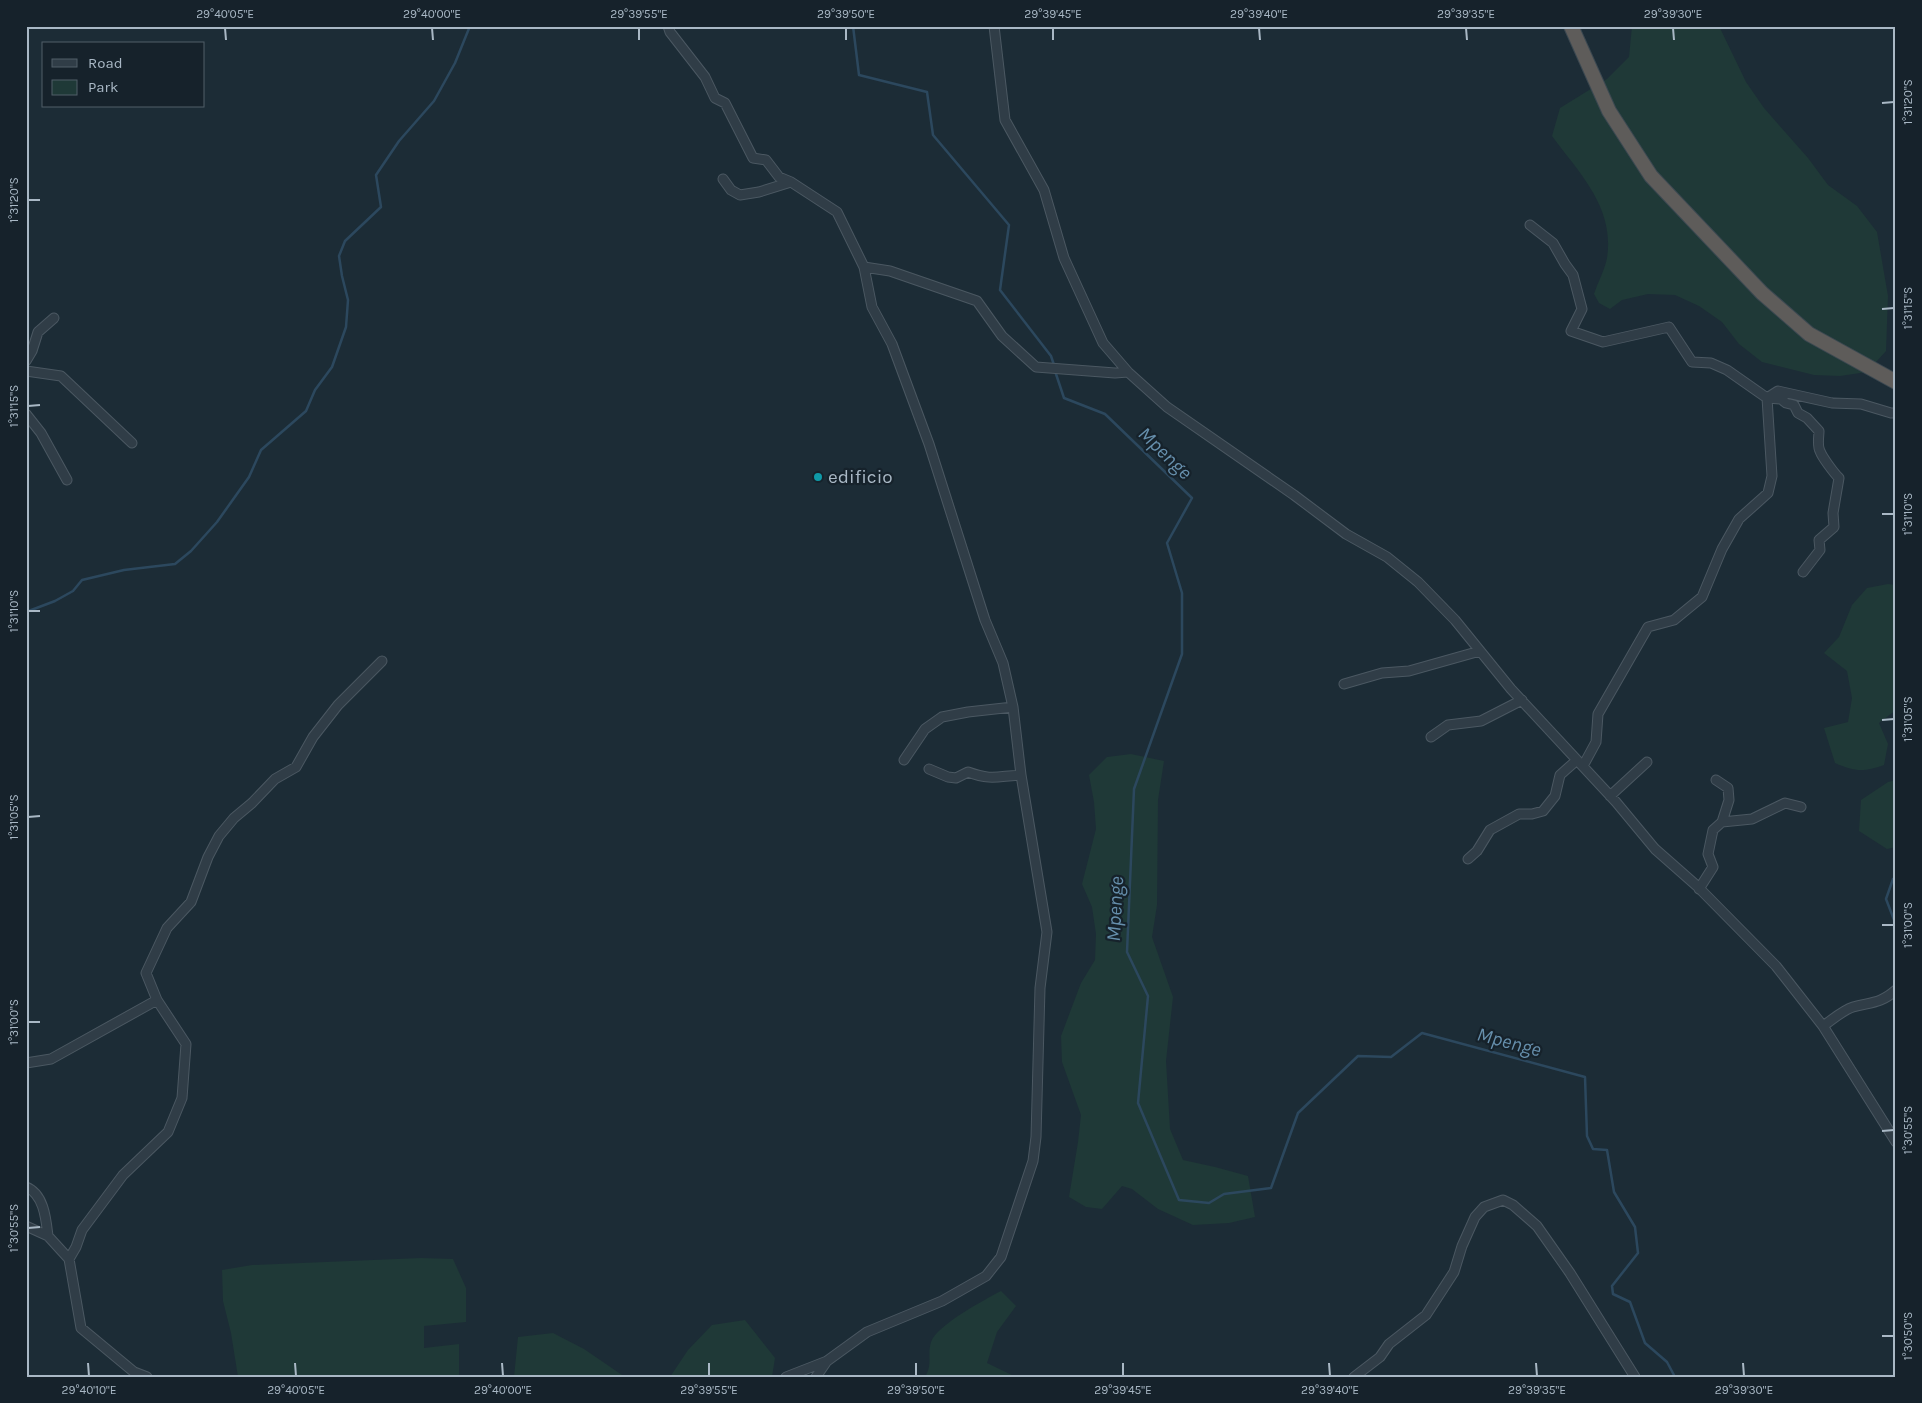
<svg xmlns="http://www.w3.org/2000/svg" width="1922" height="1403" font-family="Karla,sans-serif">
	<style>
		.green { fill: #1f3937 }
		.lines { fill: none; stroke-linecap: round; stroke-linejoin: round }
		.stream { stroke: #2c485e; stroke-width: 2.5 }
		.minor-casing { stroke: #4b5862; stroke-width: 11 }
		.trunk-casing { stroke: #3b4851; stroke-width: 16 }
		.minor { stroke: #303d47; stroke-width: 9 }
		.trunk { stroke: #5e5c5a; stroke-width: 14 }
		.ticks { fill: none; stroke: #a9b8c5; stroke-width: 2 }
		.culture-dot { fill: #0f9aa8; stroke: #16222b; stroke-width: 2 }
		.labels { text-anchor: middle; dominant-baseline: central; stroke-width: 4.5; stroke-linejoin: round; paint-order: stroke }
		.poi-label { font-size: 19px; fill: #a9b8c5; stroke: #16222b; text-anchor: start }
		.water-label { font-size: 20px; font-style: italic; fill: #668fac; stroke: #16222b }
		.neatline { fill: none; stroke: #a9b8c5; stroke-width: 2 }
		.ticks-label { font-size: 12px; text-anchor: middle; fill: #a9b8c5 }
	</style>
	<rect width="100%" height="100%" fill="#1c2c36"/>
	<path class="green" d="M 1632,26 L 1719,26 L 1746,82 L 1764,108 L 1808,158 L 1828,185 L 1857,206 L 1877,232 L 1888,296 L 1886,351 L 1867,372 L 1840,376 L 1814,375 L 1762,362 L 1739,344 L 1722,322 L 1699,306 L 1675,295 L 1648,294 L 1622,300 L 1610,309 L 1599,303 L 1594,294 C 1598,282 1605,269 1607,258 C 1615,207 1579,173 1552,136 L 1560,108 L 1607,79 L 1629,57 Z
		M 1888,584 L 1896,585 L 1896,710 L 1879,723 L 1888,744 L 1884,765 C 1864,772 1855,772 1835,763 L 1824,728 L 1848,722 L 1852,698 L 1847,671 L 1824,653 L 1839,637 L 1852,605 L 1867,588 Z
		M 1131,754 L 1164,761 L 1158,800 L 1157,905 L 1152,937 L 1173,997 L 1166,1061 L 1170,1129 L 1183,1160 L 1215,1167 L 1248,1176 L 1255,1217 L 1229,1223 L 1193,1225 L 1158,1209 L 1132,1189 L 1122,1186 L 1102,1209 L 1086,1207 L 1069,1197 L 1078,1142 L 1081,1115 L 1062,1062 L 1061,1036 L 1081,983 L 1095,960 L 1096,934 L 1092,907 L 1082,884 L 1096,829 L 1094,802 L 1089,775 L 1107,757 Z
		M 1896,780 L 1896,847 L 1887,849 L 1859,831 L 1861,800 L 1888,782 Z
		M 421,1258 L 453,1259 L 466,1288 L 466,1322 L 424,1326 L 424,1348 L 459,1344 L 459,1377 L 238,1377 L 231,1333 L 223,1301 L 222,1270 L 252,1265 Z
		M 1001,1291 L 1016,1306 L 997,1332 L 987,1363 L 1016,1377 L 925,1377 C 933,1364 927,1355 931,1342 C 937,1325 984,1300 1001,1291 Z
		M 745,1320 L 775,1358 L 772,1377 L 670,1377 L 688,1350 L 712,1325 Z
		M 553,1333 L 584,1349 L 625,1377 L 514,1377 L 518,1337 Z"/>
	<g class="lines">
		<path class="stream" d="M 853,26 L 859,75 L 927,92 L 933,135 L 1009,225 L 1000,290 L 1051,356 L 1054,365
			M 1055,371 L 1064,398 L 1105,414 L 1192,498 L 1167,543 L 1182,593 L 1182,654 L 1134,789 L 1127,952 L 1148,996 L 1138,1103 L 1179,1200 L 1209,1203 L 1224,1194 L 1271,1188 L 1298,1113 L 1358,1056 L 1391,1057 L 1422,1033 L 1585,1077 L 1587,1136 L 1593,1149 L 1607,1150 L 1614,1192 L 1635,1227 L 1638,1253 L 1612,1286 L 1613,1294 L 1630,1302 L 1645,1343 L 1667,1362 L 1675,1377
			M 26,612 L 55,601 L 73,591 L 82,580 L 124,570 L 175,564 L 191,551 L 217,522 L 249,477 L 261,450 L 306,411 L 315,390 L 332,367 L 346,327 L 348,300 L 342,276 L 339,256 L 345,241 L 381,207 L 376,175 L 399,141 L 434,101 L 455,63 L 470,26
			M 1896,878 L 1893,879 L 1886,899 L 1896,925"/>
		<g class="minor-casing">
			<path id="minor" d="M 668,26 L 670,32 L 705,77 L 715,98 L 725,103 L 753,158 L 766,160 L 779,177 L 791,182 L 837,212 L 864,267 L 872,307 L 892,344 L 929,444 L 985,620 L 1003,663 L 1013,707 L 1021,775 L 1047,932 L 1040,988 L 1036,1137 L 1033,1161 L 1001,1257 L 986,1276 L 942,1301 L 867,1332 L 827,1361 L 816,1377
				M 994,26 L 1005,120 L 1044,190 L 1064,258 L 1103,343 L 1128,372 L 1167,407 L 1294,495 L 1346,534 L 1387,557 L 1418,582 L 1455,620 L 1511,689 L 1616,802 L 1655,849 L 1697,886 L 1776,966 L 1823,1026 L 1896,1142
				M 723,179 L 731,190 L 740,195 L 759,192 L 791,182
				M 1530,225 L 1553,243 L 1565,264 L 1573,275 L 1582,309 L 1571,331 L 1603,342 L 1669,327 L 1692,362 L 1711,363 L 1727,370 L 1767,398 L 1781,399 L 1786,403 L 1794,405 L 1798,413 L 1807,418 L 1819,431 C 1819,436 1817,446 1820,451 C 1822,457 1834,473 1839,478 L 1833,513 L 1834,527 L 1819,540 L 1820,550 L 1803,572
				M 864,267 L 890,271 L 977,301 L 1002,336 L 1036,367 L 1115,373 L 1128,372
				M 26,361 L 32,351 L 38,332 L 54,318
				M 26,371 L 61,376 L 132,443
				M 26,414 L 41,433 L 67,480
				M 1344,684 L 1382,673 L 1409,671 L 1480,651
				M 1431,737 L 1448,725 L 1481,721 L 1522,700
				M 904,760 L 925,729 L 942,717 L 968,712 L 1013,707
				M 1583,766 L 1596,742 L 1598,714 L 1648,627 L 1674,620 L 1702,597 L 1722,549 L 1739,519 L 1768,493 L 1772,476 L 1767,398 L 1778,391 L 1832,403 L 1861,404 L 1891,413 L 1896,413
				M 929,769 L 948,777 L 956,778 L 968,772 C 992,781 998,776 1021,775
				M 1716,780 L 1728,788 L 1729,800 L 1722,822
				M 1610,796 L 1647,762
				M 1468,859 L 1477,851 L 1490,830 L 1519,814 L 1532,814 L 1543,811 L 1555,796 L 1560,775 L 1577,760
				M 1699,889 L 1713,867 L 1708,854 L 1713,830 L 1722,822 L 1752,819 L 1785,803 L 1801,807
				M 1823,1026 C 1832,1020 1843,1010 1853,1007 C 1871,1002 1880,1004 1896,990
				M 26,1063 L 51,1059 L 157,1000
				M 26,1187 C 44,1194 46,1219 48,1236
				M 26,1226 L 48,1236 L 69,1259
				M 147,1377 L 134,1372 L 81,1328 L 69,1259 L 76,1247 L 82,1230 L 123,1175 L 168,1132 L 182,1098 L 186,1044 L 157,1000 L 146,973 L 167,928 L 191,902 L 208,857 L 219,836 L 234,818 L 252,803 L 275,779 L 296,767 L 313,737 L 338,705 L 382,661
				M 786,1377 L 827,1361
				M 1354,1377 L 1380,1357 L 1389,1344 L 1426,1315 L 1454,1272 L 1462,1246 L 1475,1217 L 1484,1207 L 1503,1200 L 1513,1205 L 1537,1226 L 1570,1273 L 1635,1377"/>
		</g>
		<g class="trunk-casing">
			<path id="trunk" d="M 1571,26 L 1609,111 L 1651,176 L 1762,293 L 1809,334 L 1896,382"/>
		</g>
		<use href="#minor" class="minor"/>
		<use href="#trunk" class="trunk"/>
	</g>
	<path class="ticks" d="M 225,28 L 226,40M 432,28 L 433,40M 639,28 L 639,40M 846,28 L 846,40M 1053,28 L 1053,40M 1259,28 L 1260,40M 1466,28 L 1467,40M 1673,28 L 1674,40M 1882,103 L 1894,102M 28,200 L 40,200M 1882,309 L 1894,308M 28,406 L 40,405M 1882,514 L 1894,514M 28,611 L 40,611M 1882,720 L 1894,719M 28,817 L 40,816M 1882,925 L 1894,925M 28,1022 L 40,1022M 1882,1131 L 1894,1130M 28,1228 L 40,1227M 1882,1336 L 1894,1336M 88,1363 L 89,1376M 295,1363 L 296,1376M 502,1363 L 503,1376M 709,1363 L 709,1376M 916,1363 L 916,1376M 1123,1363 L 1123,1376M 1329,1363 L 1330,1376M 1536,1363 L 1537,1376M 1743,1363 L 1744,1376"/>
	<circle class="culture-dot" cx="818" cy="477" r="5"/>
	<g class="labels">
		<g class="poi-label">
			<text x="828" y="477">edificio</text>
		</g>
		<g class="water-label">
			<text transform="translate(1165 453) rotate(44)">Mpenge</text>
			<text transform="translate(1115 909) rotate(-87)">Mpenge</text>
			<text transform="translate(1509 1042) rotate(15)">Mpenge</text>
		</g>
	</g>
	<rect width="1922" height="1403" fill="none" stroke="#16222b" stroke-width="55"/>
	<rect x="42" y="42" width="162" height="65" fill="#16222b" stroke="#515e69"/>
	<rect x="52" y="59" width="25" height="8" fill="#303d47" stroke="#515e69"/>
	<text x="88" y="68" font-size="15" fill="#a9b8c5">Road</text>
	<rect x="52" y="80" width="25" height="15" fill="#1f3937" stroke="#515e69"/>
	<text x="88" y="92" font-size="15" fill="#a9b8c5">Park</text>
	<rect x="28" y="28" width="1866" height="1348" class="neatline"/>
	<g class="ticks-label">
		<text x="225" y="18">29°40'05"E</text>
		<text x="432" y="18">29°40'00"E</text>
		<text x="639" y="18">29°39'55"E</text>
		<text x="846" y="18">29°39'50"E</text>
		<text x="1053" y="18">29°39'45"E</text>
		<text x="1259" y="18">29°39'40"E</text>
		<text x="1466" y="18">29°39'35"E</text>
		<text x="1673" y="18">29°39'30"E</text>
		<text transform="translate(1908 102) rotate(-90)" y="4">1°31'20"S</text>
		<text transform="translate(14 200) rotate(-90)" y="4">1°31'20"S</text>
		<text transform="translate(1908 308) rotate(-90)" y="4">1°31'15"S</text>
		<text transform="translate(14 406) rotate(-90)" y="4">1°31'15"S</text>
		<text transform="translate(1908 514) rotate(-90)" y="4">1°31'10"S</text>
		<text transform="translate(14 611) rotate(-90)" y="4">1°31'10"S</text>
		<text transform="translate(1908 719) rotate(-90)" y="4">1°31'05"S</text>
		<text transform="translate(14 817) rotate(-90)" y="4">1°31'05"S</text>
		<text transform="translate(1908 925) rotate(-90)" y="4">1°31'00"S</text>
		<text transform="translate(14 1022) rotate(-90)" y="4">1°31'00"S</text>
		<text transform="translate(1908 1130) rotate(-90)" y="4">1°30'55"S</text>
		<text transform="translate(14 1228) rotate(-90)" y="4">1°30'55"S</text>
		<text transform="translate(1908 1336) rotate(-90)" y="4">1°30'50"S</text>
		<text x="89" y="1394">29°40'10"E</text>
		<text x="296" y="1394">29°40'05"E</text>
		<text x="503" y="1394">29°40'00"E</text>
		<text x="709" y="1394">29°39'55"E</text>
		<text x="916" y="1394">29°39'50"E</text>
		<text x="1123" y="1394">29°39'45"E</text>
		<text x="1330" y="1394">29°39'40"E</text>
		<text x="1537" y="1394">29°39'35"E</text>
		<text x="1744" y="1394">29°39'30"E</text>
	</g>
</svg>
